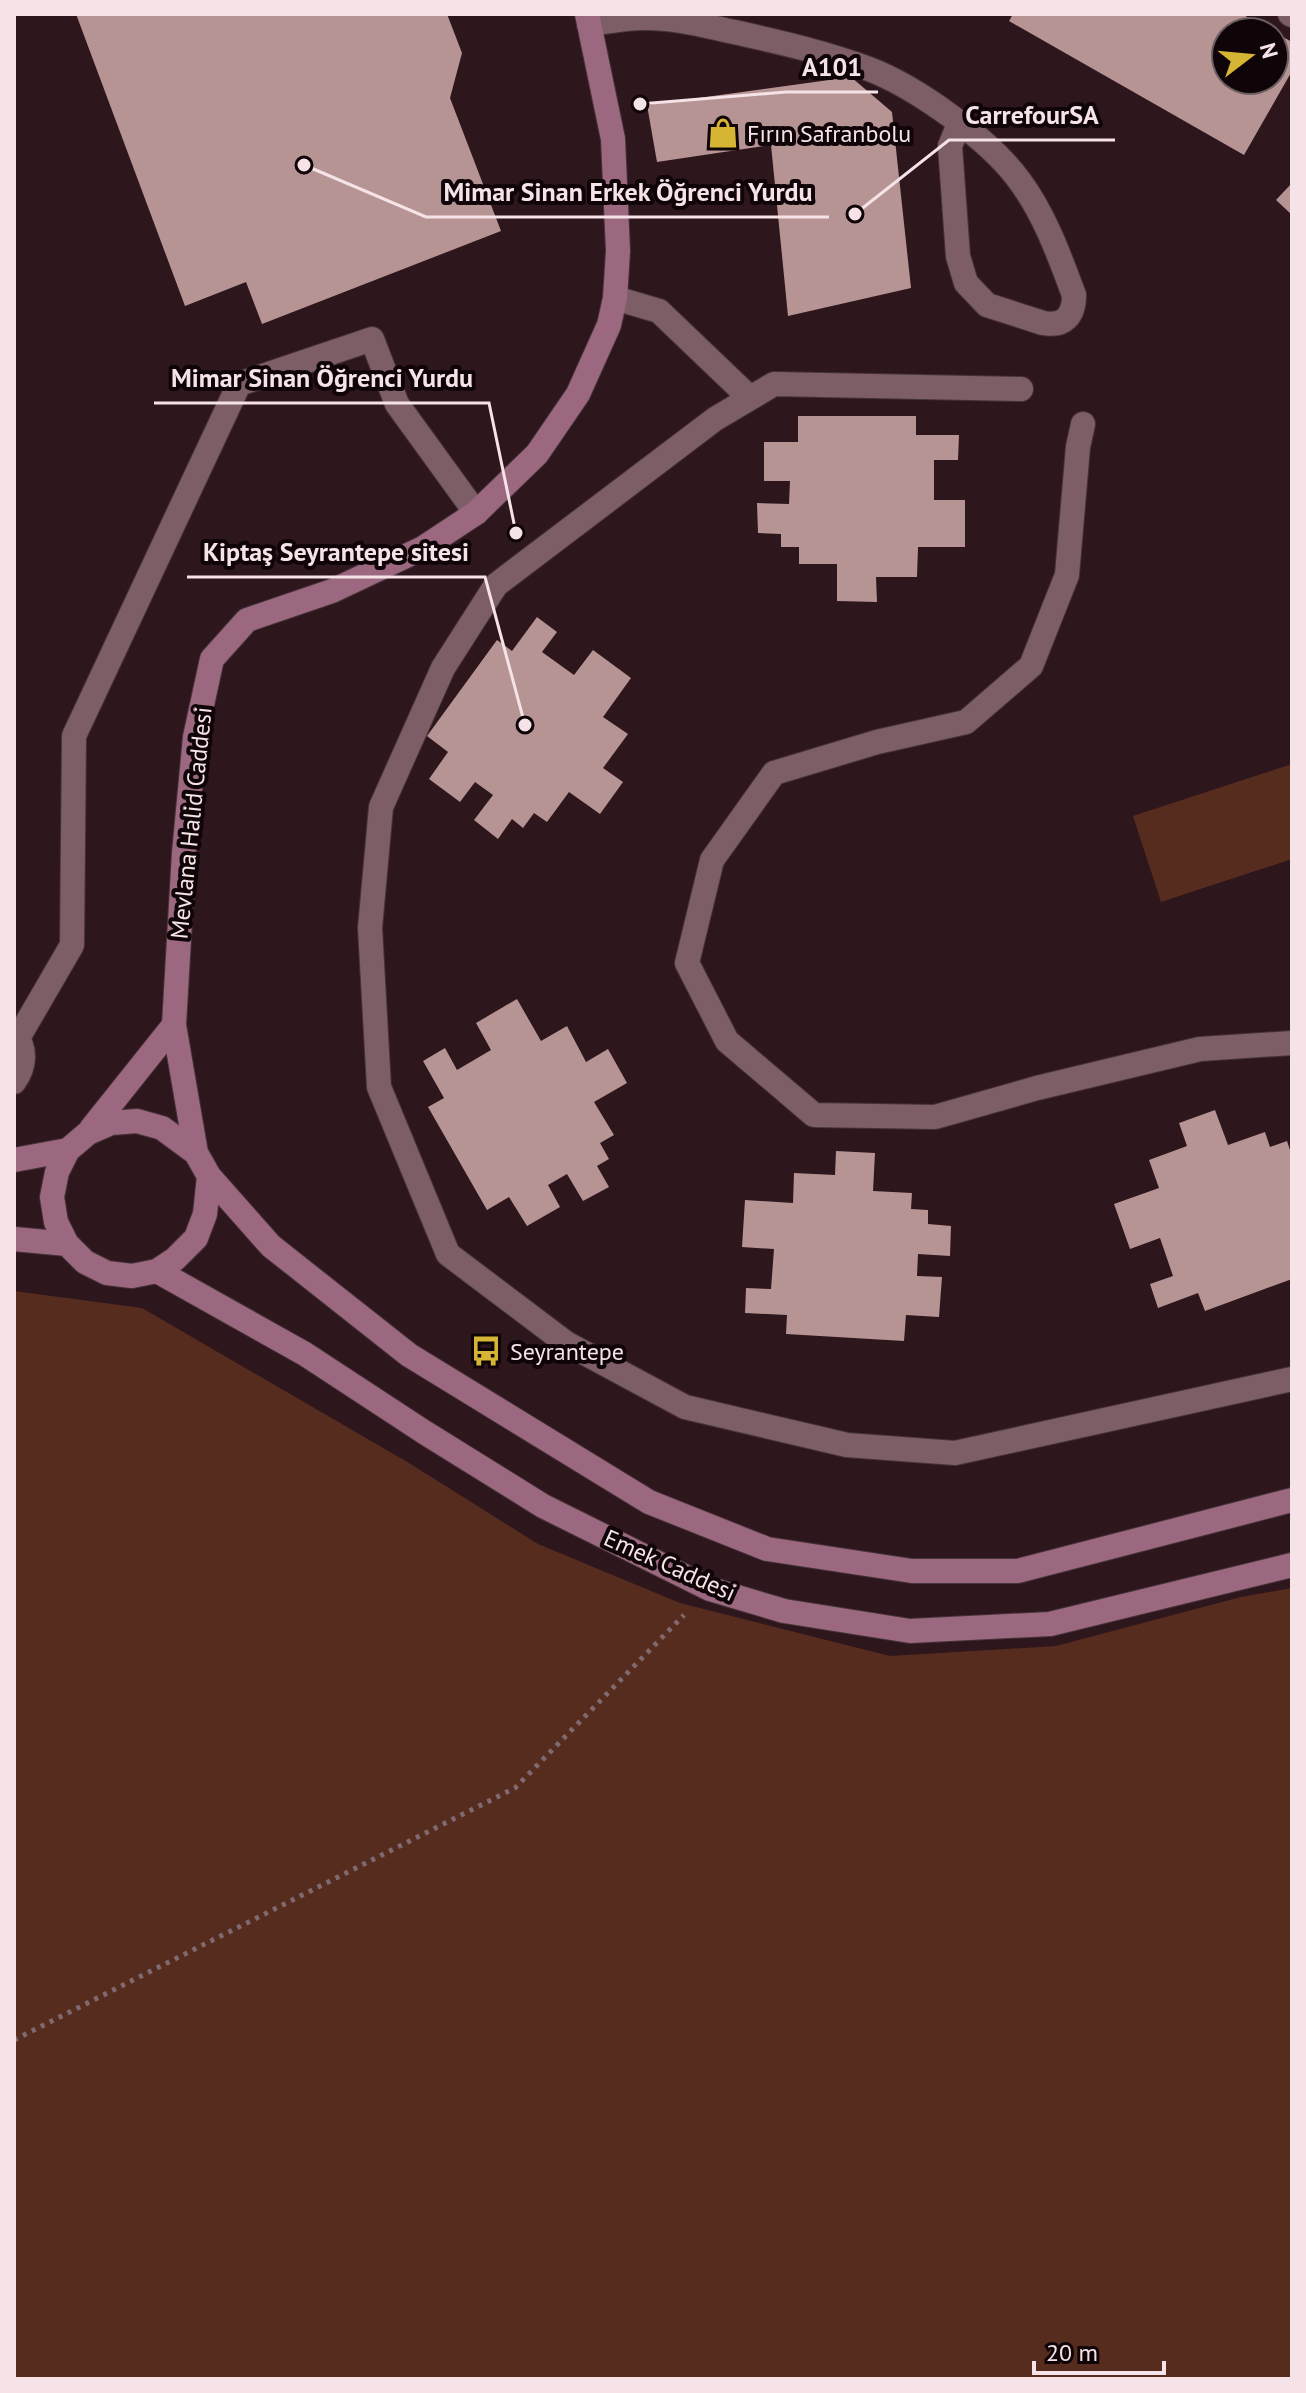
<svg xmlns="http://www.w3.org/2000/svg" width="1306" height="2393" font-family="'PT Sans',sans-serif">
	<style>
		.green { fill: #562c1f }
		.building { fill: #b69493 }
		.lines { fill: none; stroke-linecap: round; stroke-linejoin: round }
		.lane-casing { stroke: #463438; stroke-width: 26 }
		.secondary-casing { stroke: #463438; stroke-width: 26 }
		.path { stroke: #806a70; stroke-width: 5; stroke-dasharray: 4 6; stroke-linecap: butt }
		.lane { stroke: #7d5e66; stroke-width: 24 }
		.secondary { stroke: #9c6880; stroke-width: 24 }
		.labels { text-anchor: middle; dominant-baseline: central; stroke-width: 8; stroke-linejoin: round; paint-order: stroke }
		.poi-label { font-size: 24px; fill: #f6e3e7; stroke: #0f0508; text-anchor: start }
		.street-label { font-size: 24px; fill: #f6e3e7; stroke: #0f0508 }
		.leader { fill: none; stroke: #f6e3e7; stroke-width: 3 }
		.callout-dot { fill: #f6e3e7; stroke: #0f0508; stroke-width: 3 }
		.callout-label { font-size: 26px; text-anchor: middle; font-weight: bold; fill: #f6e3e7; stroke: #0f0508; stroke-width: 8; stroke-linejoin: round; paint-order: stroke }
	</style>
	<rect width="100%" height="100%" fill="#2e161d"/>
	<path class="green" d="M 1292,764 L 1292,859 L 1161,902 L 1133,816 Z
		M 14,1291 L 142,1308 L 409,1463 L 538,1544 L 680,1603 L 890,1656 L 1056,1646 L 1241,1597 L 1292,1588 L 1292,2379 L 14,2379 Z"/>
	<path class="building" d="M 76,14 L 447,14 L 462,53 L 450,98 L 501,231 L 262,324 L 246,282 L 185,306 Z
		M 1013,14 L 1242,14 L 1274,32 L 1226,32 L 1226,80 L 1274,80 L 1274,32 L 1292,42 L 1292,71 L 1244,155 L 1009,21 Z
		M 851,77 L 892,112 L 911,288 L 788,316 L 771,145 L 657,162 L 647,105 Z
		M 1292,183 L 1292,215 L 1276,200 Z
		M 798,416 L 916,416 L 916,435 L 959,435 L 958,460 L 934,460 L 934,500 L 965,500 L 965,547 L 918,547 L 917,577 L 876,577 L 877,602 L 837,601 L 837,564 L 799,564 L 799,547 L 781,547 L 781,534 L 758,533 L 757,503 L 789,504 L 790,481 L 764,481 L 764,442 L 798,442 Z
		M 537,617 L 557,632 L 542,652 L 574,675 L 593,650 L 631,678 L 603,717 L 628,734 L 603,768 L 623,782 L 600,814 L 569,792 L 547,822 L 534,813 L 523,828 L 512,819 L 498,839 L 474,820 L 493,795 L 475,782 L 460,802 L 429,779 L 448,752 L 427,736 L 497,640 L 512,651 Z
		M 517,999 L 541,1041 L 567,1026 L 586,1062 L 608,1049 L 627,1083 L 594,1102 L 614,1135 L 600,1143 L 609,1159 L 597,1166 L 609,1187 L 583,1201 L 567,1174 L 548,1185 L 560,1207 L 527,1226 L 509,1197 L 487,1210 L 428,1107 L 444,1098 L 423,1061 L 445,1048 L 457,1070 L 491,1050 L 476,1023 Z
		M 1215,1110 L 1228,1145 L 1265,1132 L 1270,1147 L 1287,1141 L 1292,1156 L 1292,1279 L 1205,1311 L 1198,1293 L 1158,1308 L 1150,1284 L 1173,1276 L 1160,1238 L 1130,1249 L 1114,1204 L 1159,1188 L 1149,1160 L 1187,1146 L 1179,1123 Z
		M 836,1151 L 875,1153 L 873,1191 L 912,1193 L 911,1209 L 928,1210 L 928,1224 L 951,1226 L 950,1256 L 918,1254 L 917,1276 L 942,1277 L 939,1317 L 906,1315 L 904,1341 L 786,1334 L 787,1315 L 745,1313 L 746,1288 L 771,1289 L 774,1249 L 742,1247 L 745,1200 L 793,1203 L 794,1173 L 835,1175 Z"/>
	<g class="lines">
		<g class="lane-casing">
			<path id="lane" d="M 1290,14 L 1292,15
				M 589,24 C 607,22 625,18 643,18 C 674,17 709,27 739,33 C 783,43 827,53 869,69 C 916,87 989,139 1019,180 C 1045,215 1059,255 1074,295 C 1074,316 1064,327 1043,323 L 987,305 L 966,283 L 958,256 L 950,146 L 959,124
				M 615,298 L 659,311 L 750,398
				M 1021,389 L 774,384 L 715,419 L 496,585 L 443,668 L 381,807 L 370,928 L 379,1087 L 448,1254 L 566,1343 L 685,1407 L 847,1445 L 955,1453 L 1292,1379
				M 1083,424 L 1078,447 L 1067,575 L 1031,666 L 966,722 L 877,742 L 774,773 L 712,860 L 687,963 L 727,1041 L 814,1115 L 935,1117 L 1037,1088 L 1200,1049 L 1292,1043
				M 14,1033 C 27,1048 25,1067 14,1082
				M 18,1038 L 72,945 L 74,736 L 239,384 L 372,339 L 397,404 L 476,513"/>
		</g>
		<g class="secondary-casing">
			<path id="secondary" d="M 91,1129 L 174,1025
				M 196,1153 L 174,1025 L 184,853 L 195,737 L 212,659 L 247,620 L 332,591 L 423,548 L 476,513 L 537,454 L 578,394 L 609,325 L 615,298 L 618,251 L 613,139 L 587,14
				M 14,1160 L 68,1150
				M 209,1176 L 205,1214 L 196,1238 L 175,1259 L 157,1271 L 132,1276 L 107,1273 L 85,1262 L 67,1244 L 56,1222 L 52,1197 L 57,1172 L 68,1150 L 88,1133 L 111,1123 L 137,1121 L 162,1128 L 196,1153 L 209,1176 L 271,1246 L 409,1355 L 649,1502 L 767,1549 L 912,1571 L 1018,1571 L 1292,1500
				M 14,1239 L 67,1244
				M 157,1271 L 305,1354 L 424,1432 L 543,1506 L 710,1589 L 784,1611 L 910,1631 L 1050,1624 L 1292,1565"/>
		</g>
		<path class="path" d="M 14,2040 L 515,1788 L 684,1615"/>
		<use href="#lane" class="lane"/>
		<use href="#secondary" class="secondary"/>
	</g>
	<defs>
		<g id="shop-bare" transform="scale(2.4)"><path d="M-5-2.5h2.3a2.7 3.5 0 0 1 5.4 0H5L5.5 6h-11ZM-1.5-2.5h3a1.5 2.3 0 0 0-3 0Z" fill="#d6b534" stroke="#0f0508" stroke-width="2.5" paint-order="stroke"/></g>
		<g id="bus-bare" transform="scale(2.4)"><path d="M-5-6H5V4H4V6H2V4H-2V6H-4V4H-5ZM-3.5-4V0h7V-4ZM-3.5 1.2v1.5H-2V1.2ZM2 1.2v1.5H3.5V1.2Z" fill="#d6b534" stroke="#0f0508" stroke-width="2.5" paint-order="stroke"/></g>
	</defs>
	<g fill-rule="evenodd">
		<use href="#shop-bare" x="723" y="133"/>
		<use href="#bus-bare" x="486" y="1351"/>
	</g>
	<g class="labels">
		<g class="poi-label">
			<text x="747" y="133">Fırın Safranbolu</text>
			<text x="510" y="1351">Seyrantepe</text>
		</g>
		<g class="street-label">
			<text transform="translate(191 823) rotate(-84)">Mevlana Halid Caddesi</text>
			<text transform="translate(670 1565) rotate(24)">Emek Caddesi</text>
		</g>
	</g>
	<path class="leader" d="M640 104L786 92H878M855 214L949 140H1115M304 165L426 217H829M516 533L489 403H154M525 725L485 577H187"/>
	<g class="callout-dot">
		<circle cx="640" cy="104" r="8"/>
		<circle cx="855" cy="214" r="8"/>
		<circle cx="304" cy="165" r="8"/>
		<circle cx="516" cy="533" r="8"/>
		<circle cx="525" cy="725" r="8"/>
	</g>
	<g class="callout-label">
		<text x="832" y="76">A101</text>
		<text x="1032" y="124">CarrefourSA</text>
		<text x="628" y="201">Mimar Sinan Erkek Öğrenci Yurdu</text>
		<text x="322" y="387">Mimar Sinan Öğrenci Yurdu</text>
		<text x="336" y="561">Kiptaş Seyrantepe sitesi</text>
	</g>
	<rect width="1306" height="2393" fill="none" stroke="#f6e3e7" stroke-width="32"/>
	<g transform="translate(1250 56) rotate(74)"><circle r="38" fill="#0f0508" stroke="#6b5e61" stroke-width="2"/>
	<path d="M0-6L14 30L0 20L-14 30Z" fill="#d6b534"/>
	<text y="-12" font-size="22" font-weight="bold" text-anchor="middle" fill="#f6e3e7">N</text>
	</g>
	<path d="M1034 2361v12h130v-12" fill="none" stroke="#f6e3e7" stroke-width="4"/>
	<text x="1046" y="2361" font-size="24" fill="#f6e3e7" stroke="#0f0508" stroke-width="6" paint-order="stroke">20 m</text>
</svg>
